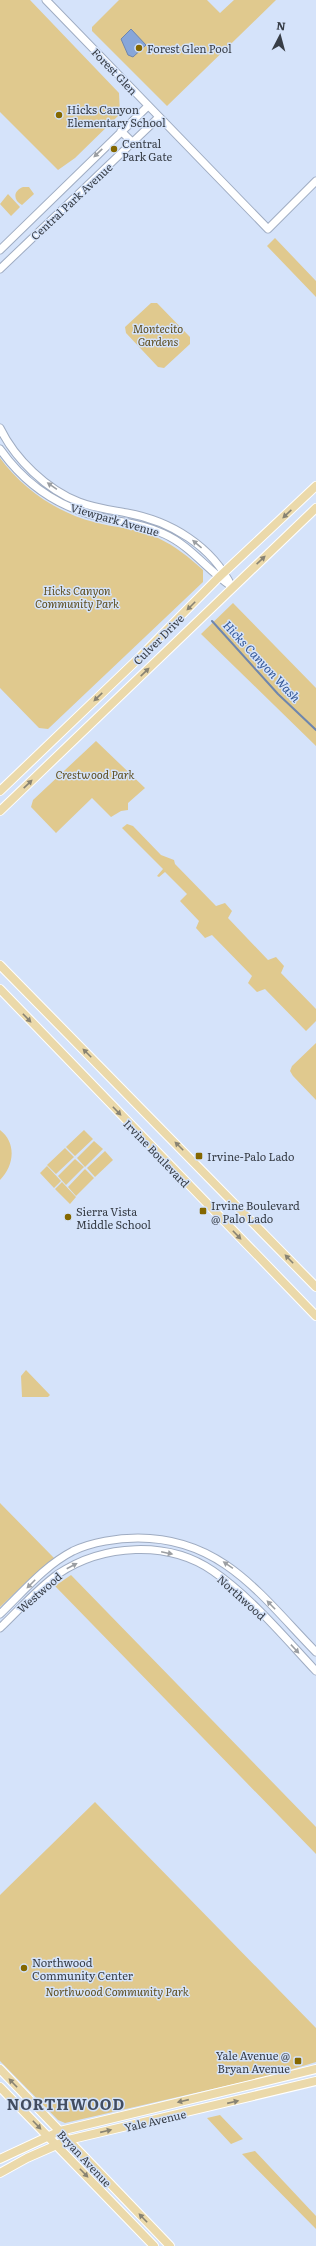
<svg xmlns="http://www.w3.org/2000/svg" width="316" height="2246" font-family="Literata,serif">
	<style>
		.green { fill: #e0c98e }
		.water { fill: #87a6d9; stroke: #6f86ad }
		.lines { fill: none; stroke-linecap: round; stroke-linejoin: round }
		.stream { stroke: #6f86ad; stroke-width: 2 }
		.minor-casing { stroke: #9facc2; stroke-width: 9 }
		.major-casing { stroke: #fff; stroke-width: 10 }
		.minor { stroke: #fff; stroke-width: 7 }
		.major { stroke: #ebd9aa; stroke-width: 8 }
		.oneway { fill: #9b9ea2 }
		.oneway2 { fill: #888373 }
		.poi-dot { fill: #846700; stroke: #d5e3fa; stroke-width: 1.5 }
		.labels { text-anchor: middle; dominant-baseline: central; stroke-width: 3; stroke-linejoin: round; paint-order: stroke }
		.poi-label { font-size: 11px; fill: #373d46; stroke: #d5e3fa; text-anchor: start }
		.street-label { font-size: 11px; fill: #373d46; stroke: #d5e3fa }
		.park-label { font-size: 11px; font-style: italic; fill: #5e4e1f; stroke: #d5e3fa }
		.water-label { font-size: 12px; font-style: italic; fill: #315595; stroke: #d5e3fa }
		.district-label { font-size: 15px; font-weight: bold; letter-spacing: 1px; fill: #424d60; stroke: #d5e3fa }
	</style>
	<rect width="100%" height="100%" fill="#d5e3fa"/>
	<path class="green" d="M 0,0 L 30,0 L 119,93 L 120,114 L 75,158 L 58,170 L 0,112 Z
		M 119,0 L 207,0 L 220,13 L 234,0 L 276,0 L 167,106 L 92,31 L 92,27 Z
		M 23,187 L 29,187 L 34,194 L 22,205 C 13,200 13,191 23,187 Z
		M 8,194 L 20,207 L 11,216 L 0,204 Z
		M 275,238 L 316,281 L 316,297 L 267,246 Z
		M 151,303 L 157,303 L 190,337 L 190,344 L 164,368 L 158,367 L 126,333 L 125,327 Z
		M 0,458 C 22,488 57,513 94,522 C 115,528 138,528 158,538 C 175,546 189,557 203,570 L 203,582 L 48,729 L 39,728 L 0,688 Z
		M 233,603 L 316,688 L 316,746 L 201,634 Z
		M 96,741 L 145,788 L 128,803 L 128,810 L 121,811 L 111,817 L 92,798 L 56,833 L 31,807 L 33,800 Z
		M 127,824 L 133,826 L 161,855 L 174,860 L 175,864 L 216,906 L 225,903 L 232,911 L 228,918 L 268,960 L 276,957 L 284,966 L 281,973 L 316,1009 L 316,1021 L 306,1031 L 265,989 L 257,992 L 248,983 L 252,976 L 212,935 L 205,938 L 196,928 L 199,921 L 180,901 L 187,894 L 165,872 L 159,877 L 157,876 L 163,869 L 122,828 Z
		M 316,1043 L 316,1100 L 293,1076 L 290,1071 L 292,1066 Z
		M 0,1130 C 17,1143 14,1166 0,1180 Z
		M 84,1130 L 93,1139 L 75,1156 L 66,1147 Z
		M 94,1141 L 103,1149 L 85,1167 L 77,1158 Z
		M 65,1148 L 74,1157 L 56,1174 L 47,1165 Z
		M 105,1151 L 113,1160 L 95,1177 L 87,1168 Z
		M 75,1159 L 84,1167 L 66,1185 L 58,1176 Z
		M 47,1166 L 61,1181 L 54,1188 L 40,1173 Z
		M 85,1169 L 94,1178 L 76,1196 L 68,1187 Z
		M 62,1182 L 76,1197 L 70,1204 L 55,1189 Z
		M 26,1370 L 50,1395 L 48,1397 L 22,1397 L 21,1376 Z
		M 0,1503 L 55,1559 L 38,1571 L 0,1607 Z
		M 71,1575 L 316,1827 L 316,1854 L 55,1586 Z
		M 95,1802 L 316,2028 L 316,2062 L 273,2075 L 65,2123 L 58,2120 L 0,2061 L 0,1895 Z
		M 220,2115 L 243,2139 L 231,2144 L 207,2118 Z
		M 255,2151 L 316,2216 L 316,2229 L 242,2154 Z"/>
	<path class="water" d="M 131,29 L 146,45 L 133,57 L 128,55 L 121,39 Z"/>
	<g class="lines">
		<path class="stream" d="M 212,621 L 278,694 L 316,730"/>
		<g class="minor-casing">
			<path id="minor" d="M 46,0 L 268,229 L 316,181
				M 121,131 L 133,143
				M 0,250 L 148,106
				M 0,269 L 159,117
				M 0,428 C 15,459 47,490 79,502 C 94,508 111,510 127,513 C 171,521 212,546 232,587
				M 0,449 C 26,486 63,510 108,519 C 127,523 146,525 164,534 C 191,546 207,570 231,586
				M 0,1614 C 23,1592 44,1566 73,1551 C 92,1542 118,1538 138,1538 C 223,1538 262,1597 316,1652
				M 0,1628 C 19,1610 37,1589 58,1574 C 103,1544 168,1540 213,1571 C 252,1598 284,1637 316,1671"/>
		</g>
		<g class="major-casing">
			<path id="major" d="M 0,791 L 139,658 L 218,578 L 316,486
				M 0,811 L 316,508
				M 0,965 L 316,1287
				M 0,989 L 316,1316
				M 0,2069 L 170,2246
				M 0,2087 L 154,2246
				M 0,2159 L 60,2131 L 316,2069
				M 0,2173 L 27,2158 L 68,2140 L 316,2081"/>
		</g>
		<use href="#minor" class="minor"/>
		<use href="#major" class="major"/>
	</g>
	<defs><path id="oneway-solid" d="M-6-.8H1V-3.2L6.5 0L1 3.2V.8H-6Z"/></defs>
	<g class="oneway">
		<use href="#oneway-solid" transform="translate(98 153) rotate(136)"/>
		<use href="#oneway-solid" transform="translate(52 486) rotate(-145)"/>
		<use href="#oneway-solid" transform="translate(197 544) rotate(-140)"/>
		<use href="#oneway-solid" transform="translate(167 1553) rotate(12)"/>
		<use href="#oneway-solid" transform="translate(228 1565) rotate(-146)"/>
		<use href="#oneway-solid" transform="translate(72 1566) rotate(-28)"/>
		<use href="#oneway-solid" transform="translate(31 1584) rotate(135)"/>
		<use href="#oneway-solid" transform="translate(271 1605) rotate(-134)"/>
		<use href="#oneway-solid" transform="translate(295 1649) rotate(47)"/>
	</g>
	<g class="oneway2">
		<use href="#oneway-solid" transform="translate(287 514) rotate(137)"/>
		<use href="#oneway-solid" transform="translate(261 560) rotate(-43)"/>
		<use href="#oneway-solid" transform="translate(191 606) rotate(135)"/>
		<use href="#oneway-solid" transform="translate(145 672) rotate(-44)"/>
		<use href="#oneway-solid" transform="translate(98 697) rotate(136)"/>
		<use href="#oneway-solid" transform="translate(28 784) rotate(-44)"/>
		<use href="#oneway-solid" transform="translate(27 1018) rotate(46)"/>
		<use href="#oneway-solid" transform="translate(87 1053) rotate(-135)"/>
		<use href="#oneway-solid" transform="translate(117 1111) rotate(46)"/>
		<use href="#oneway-solid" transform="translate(179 1146) rotate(-135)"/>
		<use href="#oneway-solid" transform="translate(237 1235) rotate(46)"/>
		<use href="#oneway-solid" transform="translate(289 1259) rotate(-134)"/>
		<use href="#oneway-solid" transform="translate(13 2083) rotate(-134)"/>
		<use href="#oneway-solid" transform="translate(183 2101) rotate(167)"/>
		<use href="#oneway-solid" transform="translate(233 2102) rotate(-13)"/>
		<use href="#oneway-solid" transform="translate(37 2125) rotate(46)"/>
		<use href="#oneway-solid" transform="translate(106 2131) rotate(-13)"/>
		<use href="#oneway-solid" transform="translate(84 2173) rotate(46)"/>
		<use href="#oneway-solid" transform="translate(143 2218) rotate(-134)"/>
	</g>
	<g class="poi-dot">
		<circle cx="139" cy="48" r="4"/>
		<circle cx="59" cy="115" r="4"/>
		<circle cx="114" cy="149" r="4"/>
		<rect x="195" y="1152" width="8" height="8" rx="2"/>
		<rect x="199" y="1207" width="8" height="8" rx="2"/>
		<circle cx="68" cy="1217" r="4"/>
		<circle cx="24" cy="1968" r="4"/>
		<rect x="294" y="2057" width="8" height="8" rx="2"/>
	</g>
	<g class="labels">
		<g class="poi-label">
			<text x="147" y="48">Forest Glen Pool</text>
			<text x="67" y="109">Hicks Canyon<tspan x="67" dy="13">Elementary School</tspan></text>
			<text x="122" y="143">Central<tspan x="122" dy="13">Park Gate</tspan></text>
			<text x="207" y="1156">Irvine-Palo Lado</text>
			<text x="211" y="1205">Irvine Boulevard<tspan x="211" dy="13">@ Palo Lado</tspan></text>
			<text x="76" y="1211">Sierra Vista<tspan x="76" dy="13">Middle School</tspan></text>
			<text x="32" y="1962">Northwood<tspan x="32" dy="13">Community Center</tspan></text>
			<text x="290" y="2055" text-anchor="end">Yale Avenue @<tspan x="290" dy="13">Bryan Avenue</tspan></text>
		</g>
		<g class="street-label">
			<text transform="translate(115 71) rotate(46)">Forest Glen</text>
			<text transform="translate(71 201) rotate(-43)">Central Park Avenue</text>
			<text transform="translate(115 519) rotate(16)">Viewpark Avenue</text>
			<text transform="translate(158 639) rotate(-45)">Culver Drive</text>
			<text transform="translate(157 1153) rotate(46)">Irvine Boulevard</text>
			<text transform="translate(39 1592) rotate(-41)">Westwood</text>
			<text transform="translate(242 1597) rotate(42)">Northwood</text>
			<text transform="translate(155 2120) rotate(-13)">Yale Avenue</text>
			<text transform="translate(85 2158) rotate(47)">Bryan Avenue</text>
		</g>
		<g class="park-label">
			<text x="158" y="328">Montecito<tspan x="158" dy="13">Gardens</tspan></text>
			<text x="77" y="590">Hicks Canyon<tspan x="77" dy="13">Community Park</tspan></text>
			<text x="95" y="774">Crestwood Park</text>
			<text x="117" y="1991">Northwood Community Park</text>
		</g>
		<g class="water-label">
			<text transform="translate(262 661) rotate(47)">Hicks Canyon Wash</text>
		</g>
		<g class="district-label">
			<text x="66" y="2103">NORTHWOOD</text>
		</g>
	</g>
	<g transform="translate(280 36) rotate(6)" stroke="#d5e3fa" stroke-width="3" paint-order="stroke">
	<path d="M0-3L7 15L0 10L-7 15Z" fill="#373d46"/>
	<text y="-6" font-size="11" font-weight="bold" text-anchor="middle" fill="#373d46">N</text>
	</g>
</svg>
